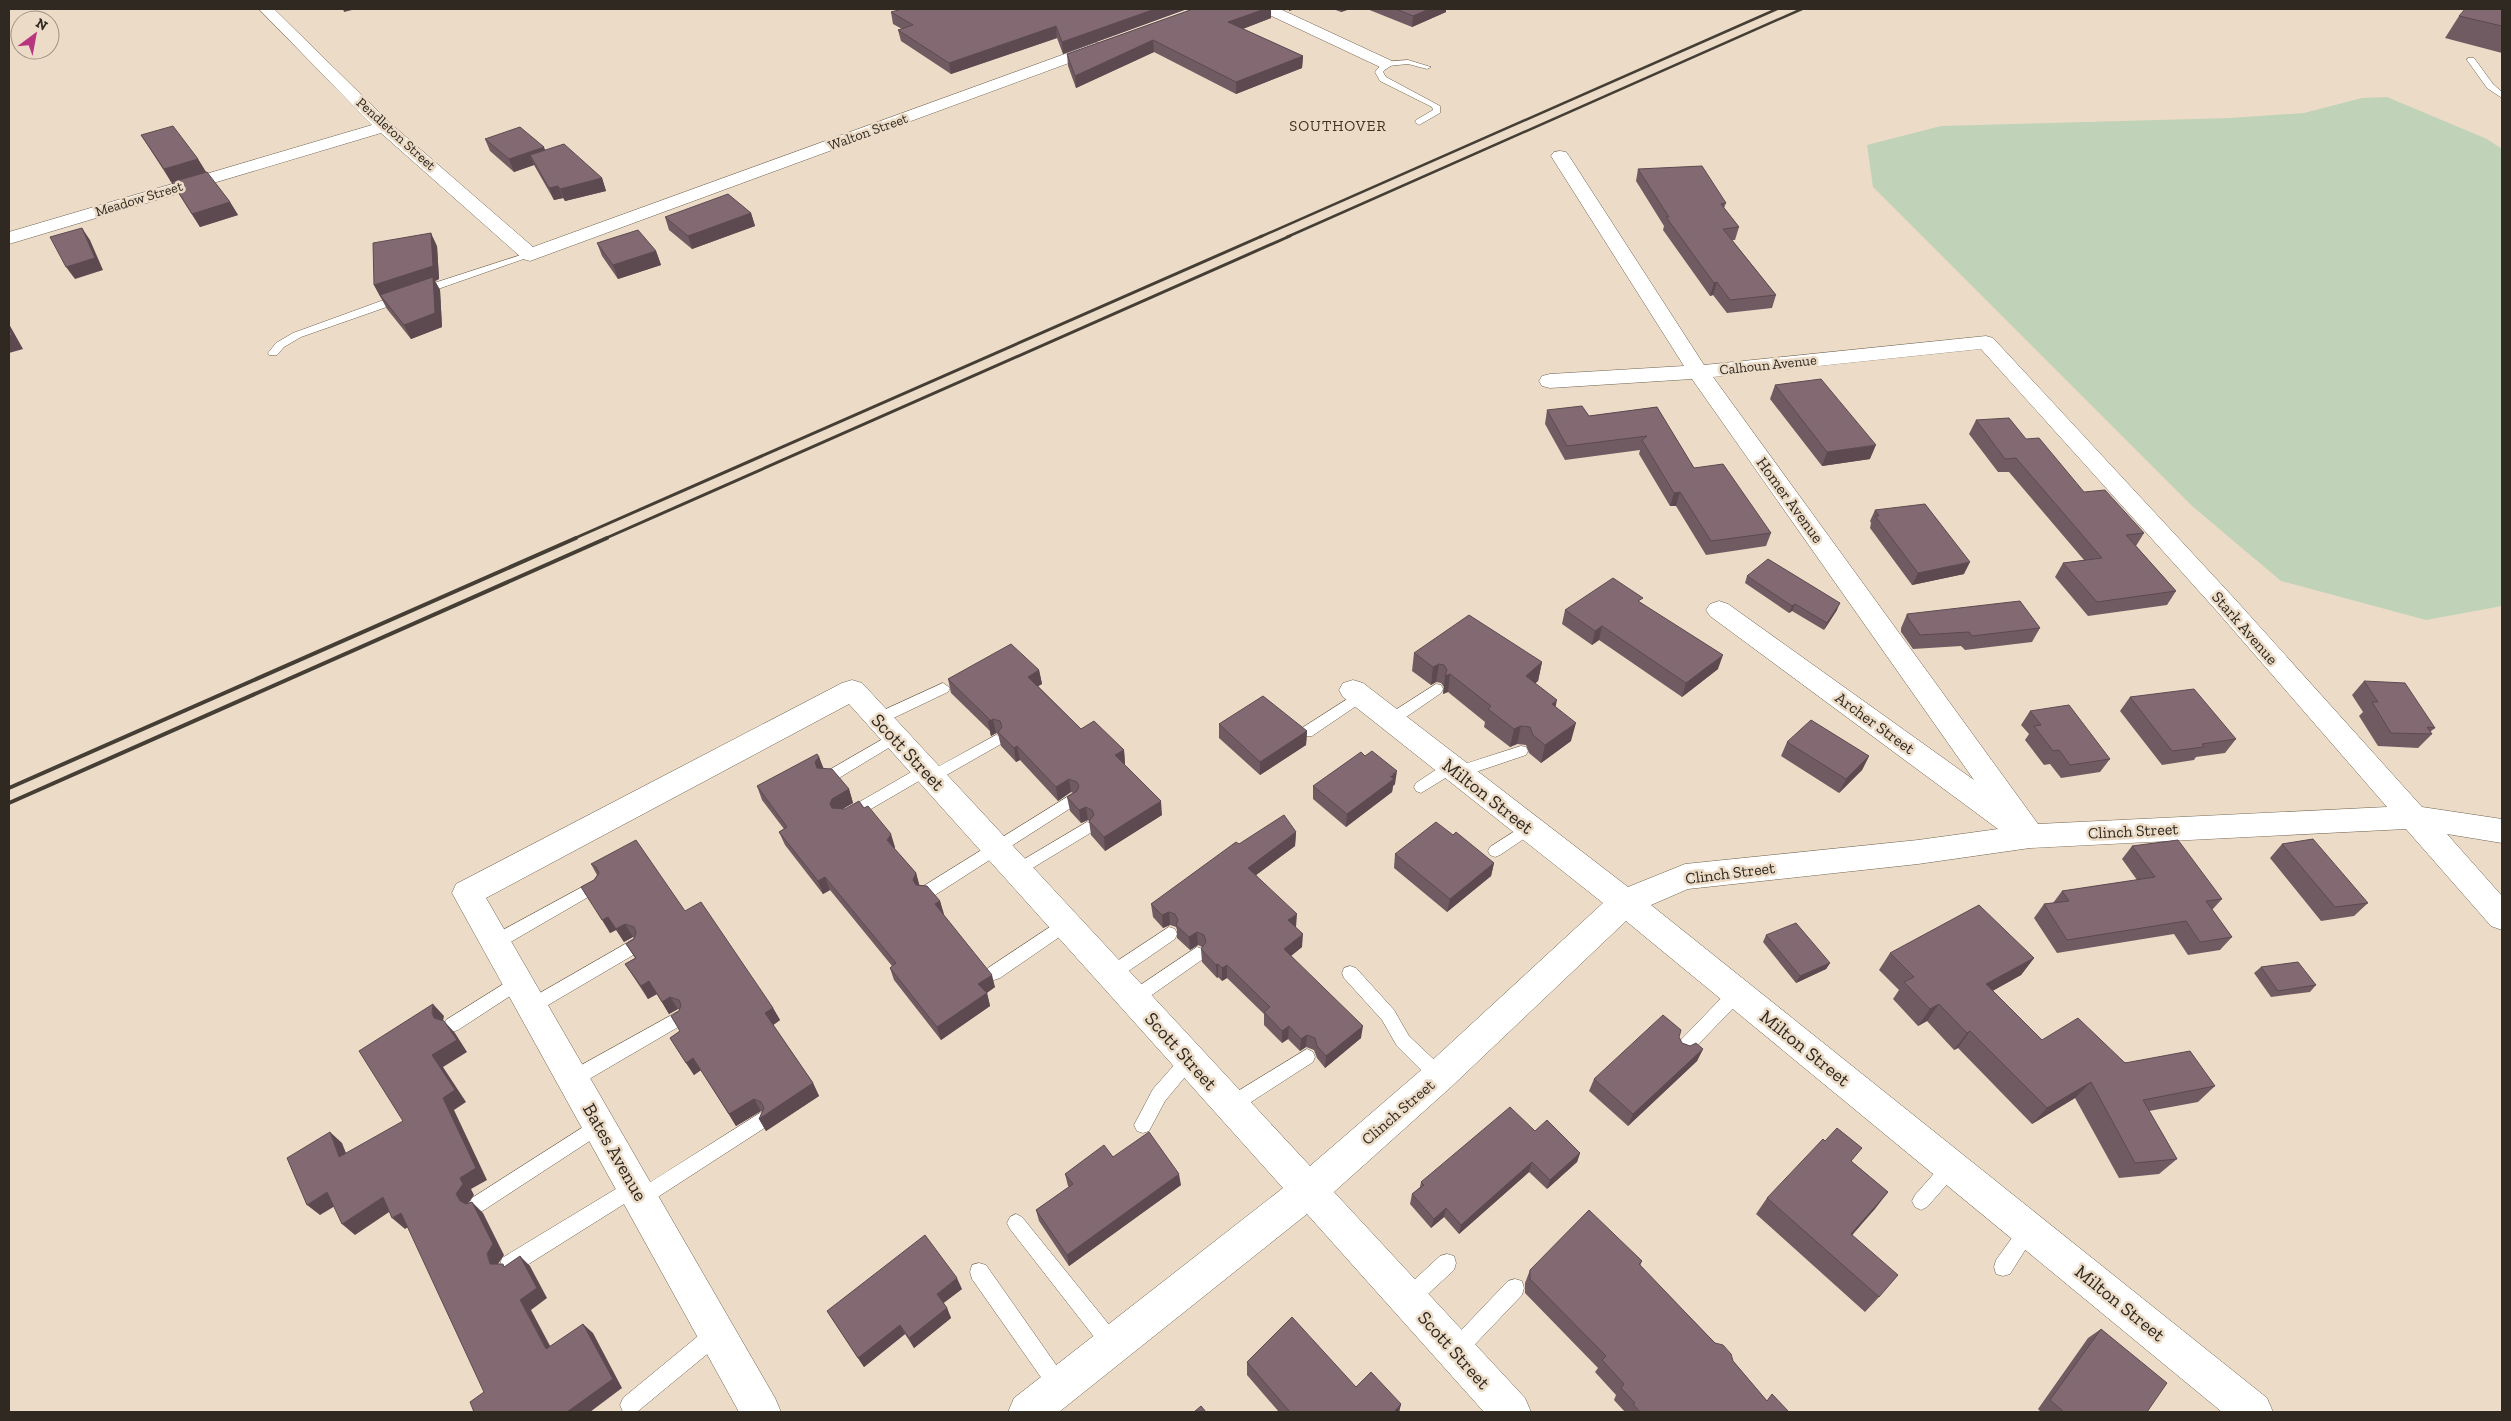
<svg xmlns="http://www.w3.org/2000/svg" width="2511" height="1421" font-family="'Zilla Slab',serif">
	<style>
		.green { fill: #c0d2b8 }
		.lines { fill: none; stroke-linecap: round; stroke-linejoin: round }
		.service-casing { stroke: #706250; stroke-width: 1 }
		.minor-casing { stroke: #706250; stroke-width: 1 }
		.service { fill: #fff; fill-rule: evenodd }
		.minor { fill: #fff; fill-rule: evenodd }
		.rail-far2 { stroke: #453e35; stroke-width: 2.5 }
		.rail-far1 { stroke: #453e35; stroke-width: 3 }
		.rail { stroke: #453e35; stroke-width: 4 }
		.wall { fill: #715b62 }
		.shaded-wall { fill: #5c4a50 }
		.building { fill: #836a72; stroke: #5c4a50 }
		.labels { text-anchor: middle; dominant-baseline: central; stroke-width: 5; stroke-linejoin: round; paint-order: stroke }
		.far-street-label { font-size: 14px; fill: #2f2921; stroke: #ecdcc7 }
		.far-neighbourhood-label { font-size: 15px; letter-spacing: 1px; fill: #3e3221; stroke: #ecdcc7 }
		.street-label { font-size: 16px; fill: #2f2921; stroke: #ecdcc7 }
		.near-street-label { font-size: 19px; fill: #2f2921; stroke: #ecdcc7 }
	</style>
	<rect width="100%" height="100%" fill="#ecdcc7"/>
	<path class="green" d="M 2387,97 L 2487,139 L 2502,149 L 2502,606 L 2426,620 L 2281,581 L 2192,506 L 1873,187 L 1867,145 L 1941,126 L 2230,118 L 2304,113 L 2362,98 Z"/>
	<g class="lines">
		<g class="service-casing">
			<path id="service" d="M 2468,58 L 2474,58 L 2493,84 L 2502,92 L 2502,98 L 2487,88 L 2467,60 Z
				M 1408,60 L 1431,67 L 1427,69 L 1408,64 L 1388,66 L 1383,72 L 1386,77 L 1440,106 L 1440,113 L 1419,125 L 1415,122 L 1416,120 L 1433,110 L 1432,107 L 1380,81 L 1375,72 L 1383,62 Z
				M 527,253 L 535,255 L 301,337 L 284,347 L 277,355 L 269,355 L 268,353 L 276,343 L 293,333 L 403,293 Z
				M 943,683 L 950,688 L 948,692 L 883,723 L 878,724 L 871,719 L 873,715 Z
				M 1436,684 L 1441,685 L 1443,689 L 1441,693 L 1396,724 L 1386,724 L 1384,720 L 1386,716 Z
				M 1360,691 L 1367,696 L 1365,700 L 1312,736 L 1302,736 L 1300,732 L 1302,728 Z
				M 895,732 L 900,733 L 902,737 L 900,741 L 834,781 L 824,781 L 822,777 L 824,773 Z
				M 996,735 L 1001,736 L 1003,740 L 1001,744 L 936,781 L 931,783 L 924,778 L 852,820 L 842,820 L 840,816 L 842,812 L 920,767 L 925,765 L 932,770 Z
				M 1521,746 L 1526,747 L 1528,751 L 1526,755 L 1458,778 L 1452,774 L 1421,793 L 1416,791 L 1414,787 L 1416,783 L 1446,763 L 1451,762 L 1458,766 Z
				M 1072,794 L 1077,796 L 1079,800 L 1077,804 L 932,897 L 927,898 L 922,897 L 919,892 L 922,887 Z
				M 1087,822 L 1092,824 L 1094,828 L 1092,832 L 1021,875 L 1016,877 L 1011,875 L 1008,871 L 1011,867 Z
				M 1529,822 L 1534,824 L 1536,828 L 1534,832 L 1500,855 L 1495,857 L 1490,855 L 1488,851 L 1490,847 Z
				M 597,879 L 602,881 L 605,885 L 602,889 L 502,947 L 496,949 L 490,947 L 488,942 L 490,937 Z
				M 1065,917 L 1071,919 L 1073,924 L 1071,929 L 1000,978 L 994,980 L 988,978 L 986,973 L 988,968 Z
				M 1169,927 L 1175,929 L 1177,934 L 1175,939 L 1117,979 L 1111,981 L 1105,979 L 1103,974 L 1105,969 Z
				M 634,939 L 640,941 L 642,946 L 640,951 L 538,1011 L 532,1013 L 526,1011 L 524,1006 L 526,1001 Z
				M 1197,947 L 1203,949 L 1205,954 L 1203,959 L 1139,1004 L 1133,1006 L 1127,1004 L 1125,999 L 1127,994 Z
				M 1350,966 L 1356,968 L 1394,1010 L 1409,1036 L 1445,1070 L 1447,1076 L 1445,1082 L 1439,1084 L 1433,1082 L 1397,1046 L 1382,1020 L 1344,978 L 1342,973 L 1344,968 Z
				M 518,975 L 524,977 L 526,982 L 524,987 L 458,1030 L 452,1032 L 446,1030 L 444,1025 L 446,1020 Z
				M 1737,986 L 1743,988 L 1745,993 L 1743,998 L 1689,1054 L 1683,1057 L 1677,1054 L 1675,1049 L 1677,1044 L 1731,988 Z
				M 679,1011 L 685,1013 L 687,1018 L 685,1023 L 579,1085 L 573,1087 L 567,1085 L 564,1079 L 567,1073 Z
				M 1307,1049 L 1313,1052 L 1315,1057 L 1313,1062 L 1237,1111 L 1231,1113 L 1225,1111 L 1222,1105 L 1225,1099 Z
				M 1189,1052 L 1195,1055 L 1197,1060 L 1195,1065 L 1165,1101 L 1149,1131 L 1143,1133 L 1137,1131 L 1134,1125 L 1153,1089 L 1183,1055 Z
				M 760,1113 L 766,1115 L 769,1121 L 766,1127 L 647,1204 L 641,1207 L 635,1204 L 632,1199 L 516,1272 L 509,1274 L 502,1272 L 500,1265 L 502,1258 L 629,1181 L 635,1178 L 641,1181 L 644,1186 Z
				M 599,1117 L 605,1119 L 608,1125 L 605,1131 L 484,1210 L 478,1213 L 472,1210 L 469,1204 L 472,1198 Z
				M 1952,1157 L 1958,1160 L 1961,1166 L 1958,1172 L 1927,1207 L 1921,1210 L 1915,1207 L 1912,1201 L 1915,1195 L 1946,1160 Z
				M 1016,1214 L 1022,1217 L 1119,1337 L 1122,1344 L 1119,1351 L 1112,1354 L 1105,1351 L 1010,1229 L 1007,1223 L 1010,1217 Z
				M 2028,1221 L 2034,1224 L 2037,1230 L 2034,1236 L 2010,1274 L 2003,1276 L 1996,1274 L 1994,1267 L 1996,1260 L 2022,1224 Z
				M 1447,1254 L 1454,1256 L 1456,1263 L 1454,1270 L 1415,1306 L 1408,1308 L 1401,1306 L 1399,1299 L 1401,1292 L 1440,1256 Z
				M 979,1263 L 986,1265 L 1066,1379 L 1069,1386 L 1066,1393 L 1059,1396 L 1052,1393 L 972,1279 L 970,1272 L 972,1265 Z
				M 1515,1279 L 1522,1281 L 1524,1288 L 1522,1295 L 1462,1358 L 1455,1361 L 1448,1358 L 1445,1351 L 1448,1344 L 1508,1281 Z
				M 716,1324 L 723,1327 L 726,1334 L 723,1341 L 637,1412 L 623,1412 L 620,1405 L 623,1398 L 709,1327 Z"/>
		</g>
		<g class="minor-casing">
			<path id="minor" d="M 259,9 L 274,9 L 390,123 L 533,247 L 1095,43 L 1107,43 L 1109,46 L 1107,49 L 530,261 L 523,259 L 381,133 L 9,244 L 9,232 L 372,125 Z
				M 1260,9 L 1280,9 L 1392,61 L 1394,64 L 1386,69 L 1380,67 L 1263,12 Z
				M 1560,151 L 1566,152 L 1569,156 L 1704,365 L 1986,336 L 1993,338 L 2233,597 L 2422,807 L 2502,819 L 2502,843 L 2447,834 L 2502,896 L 2502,930 L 2491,926 L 2406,829 L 2030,848 L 1918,864 L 1688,889 L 1651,905 L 2267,1398 L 2273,1412 L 2222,1412 L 1626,921 L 1451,1087 L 1334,1192 L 1525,1398 L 1531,1412 L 1484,1412 L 1307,1214 L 1059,1412 L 1008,1412 L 1014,1398 L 1283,1188 L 849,704 L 486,898 L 775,1398 L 781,1412 L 739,1412 L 452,893 L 456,884 L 842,683 L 852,680 L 862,683 L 1310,1166 L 1427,1065 L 1603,903 L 1343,697 L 1339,690 L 1343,683 L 1353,680 L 1363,683 L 1628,887 L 1685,864 L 1918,840 L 1998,829 L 1710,616 L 1706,610 L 1710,604 L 1719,601 L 1728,604 L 1974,780 L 1692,379 L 1550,388 L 1542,386 L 1539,381 L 1542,376 L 1550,374 L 1684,366 L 1551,156 L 1554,152 ZM 1981,349 L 2215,609 L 2387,807 L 2038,824 L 1713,377 Z"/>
		</g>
		<use href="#service" class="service"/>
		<use href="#minor" class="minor"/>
		<path class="rail-far2" d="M 1260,237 L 1777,9
			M 1287,237 L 1802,9"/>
		<path class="rail-far1" d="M 573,539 L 1262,236
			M 604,539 L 1290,236"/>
		<path class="rail" d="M 9,788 L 576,538
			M 9,803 L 607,538"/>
	</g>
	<path class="wall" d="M 1187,9 L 1063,54 L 1057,38 L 951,74 L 901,41 L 898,30 L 902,29 L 893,24 L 891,12 Z
		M 1193,9 L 1271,9 L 1271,18 L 1243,29 L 1303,56 L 1302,68 L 1236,94 L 1154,52 L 1076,88 L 1068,66 L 1067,54 Z
		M 1333,9 L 1350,9 L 1341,12 Z
		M 1367,9 L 1446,9 L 1446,12 L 1412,27 Z
		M 2502,9 L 2502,53 L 2445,38 L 2459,16 Z
		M 141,135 L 198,159 L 206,172 L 230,202 L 238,215 L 200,227 Z
		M 485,139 L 545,150 L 602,178 L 606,191 L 565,201 L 563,198 L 554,200 L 534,165 L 514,172 L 490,151 Z
		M 1638,169 L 1726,203 L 1724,208 L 1739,227 L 1735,240 L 1732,240 L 1776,295 L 1772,308 L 1727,313 L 1713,295 L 1710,296 L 1663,230 L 1664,226 L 1636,181 Z
		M 751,213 L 755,226 L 692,249 L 669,230 L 665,217 Z
		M 597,243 L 656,251 L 661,265 L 618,279 L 602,256 Z
		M 437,246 L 439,279 L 435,281 L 440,290 L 442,327 L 411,339 L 387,309 L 374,285 Z
		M 1775,385 L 1870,459 L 1822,466 L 1770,399 Z
		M 1657,407 L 1694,468 L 1771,533 L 1766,546 L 1706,555 L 1676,506 L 1670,506 L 1639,454 L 1640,450 L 1565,460 L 1545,424 L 1547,410 L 1589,416 Z
		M 1976,420 L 2026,439 L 2084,492 L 2144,533 L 2136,546 L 2176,591 L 2167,605 L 2088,616 L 2055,577 L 2063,563 L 2084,560 L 2009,472 L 1998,472 L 1969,434 Z
		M 1875,510 L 1964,574 L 1912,585 L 1870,528 L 1871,523 L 1870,521 Z
		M 1747,576 L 1837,610 L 1824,630 L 1792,611 L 1789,613 L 1745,583 Z
		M 1641,603 L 1718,669 L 1682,697 L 1599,640 L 1592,645 L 1562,624 L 1565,610 Z
		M 1907,614 L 2040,628 L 2032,642 L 1965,650 L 1961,646 L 1913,649 L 1901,632 L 1901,628 Z
		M 1414,653 L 1542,662 L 1538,681 L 1535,683 L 1555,707 L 1571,741 L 1541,763 L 1529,753 L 1526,745 L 1517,744 L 1510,747 L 1484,727 L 1485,722 L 1448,692 L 1443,694 L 1444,687 L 1441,683 L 1436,682 L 1431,685 L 1412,671 Z
		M 1039,670 L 1042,684 L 1038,686 L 1081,729 L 1124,750 L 1125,764 L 1124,765 L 1162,815 L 1105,851 L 1091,835 L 1089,821 L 1088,820 L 1081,823 L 1070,811 L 1067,797 L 1073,793 L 1071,792 L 1058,801 L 1020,760 L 1016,762 L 1001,746 L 998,734 L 996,733 L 991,736 L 990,731 L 951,693 L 948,679 Z
		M 2364,681 L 2435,728 L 2430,732 L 2432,734 L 2418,748 L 2378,746 L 2359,716 L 2363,712 L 2352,695 Z
		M 2130,697 L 2236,739 L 2225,753 L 2196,757 L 2194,760 L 2162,765 L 2120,711 Z
		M 2030,711 L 2110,759 L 2100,772 L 2061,778 L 2050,764 L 2044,765 L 2025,740 L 2029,734 L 2021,725 Z
		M 1219,724 L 1307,731 L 1306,745 L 1260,775 L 1219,738 Z
		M 1787,742 L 1869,756 L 1862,770 L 1839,793 L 1781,756 Z
		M 819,757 L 824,769 L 849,789 L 853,803 L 843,809 L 895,847 L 894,849 L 916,873 L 919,885 L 940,901 L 943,914 L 995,987 L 987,993 L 990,1006 L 941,1040 L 894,980 L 890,968 L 892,966 L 830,890 L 823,894 L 785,845 L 779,832 L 784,829 L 762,800 L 757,786 Z
		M 1395,784 L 1393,786 L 1392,792 L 1346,827 L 1313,799 L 1313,786 Z
		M 1296,832 L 1295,846 L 1256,875 L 1296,927 L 1295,927 L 1302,947 L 1291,956 L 1361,1038 L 1325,1068 L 1317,1058 L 1314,1050 L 1306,1047 L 1300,1051 L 1288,1039 L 1282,1043 L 1264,1025 L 1264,1014 L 1227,978 L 1222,981 L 1218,977 L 1217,978 L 1202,962 L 1201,949 L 1202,947 L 1198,945 L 1190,950 L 1177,938 L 1177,930 L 1176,927 L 1170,925 L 1163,928 L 1153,917 L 1151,904 L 1239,844 Z
		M 1453,835 L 1494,863 L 1491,876 L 1447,912 L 1394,868 L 1395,854 Z
		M 2282,844 L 2368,903 L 2354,916 L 2321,921 L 2270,858 Z
		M 2132,846 L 2222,899 L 2212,910 L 2232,937 L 2220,950 L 2188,955 L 2174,934 L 2057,953 L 2034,918 L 2044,904 L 2053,903 L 2062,891 L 2137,880 L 2122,859 Z
		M 591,864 L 685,911 L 773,1008 L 780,1020 L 773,1025 L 813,1083 L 819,1096 L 766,1131 L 759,1119 L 762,1112 L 761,1111 L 736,1126 L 701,1070 L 694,1075 L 670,1038 L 680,1031 L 680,1010 L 678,1009 L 669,1014 L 657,994 L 648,999 L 625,964 L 635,958 L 626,944 L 634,938 L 633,937 L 624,942 L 616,930 L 610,933 L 594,880 L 597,875 Z
		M 1766,935 L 1830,963 L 1826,969 L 1796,983 L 1763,942 Z
		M 1890,953 L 2034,958 L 2021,975 L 1992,991 L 2042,1040 L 2215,1086 L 2198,1102 L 2149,1111 L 2177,1159 L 2159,1174 L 2119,1178 L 2075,1098 L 2032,1124 L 1958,1048 L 1954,1050 L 1927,1021 L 1918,1026 L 1893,999 L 1899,990 L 1879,970 Z
		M 2261,967 L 2316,985 L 2310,992 L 2271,997 L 2254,973 Z
		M 1679,1037 L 1682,1043 L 1690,1046 L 1703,1049 L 1697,1061 L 1628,1126 L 1589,1091 L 1594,1079 Z
		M 1535,1131 L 1580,1153 L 1577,1162 L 1547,1189 L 1529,1172 L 1459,1234 L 1444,1217 L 1431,1228 L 1410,1204 L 1412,1194 L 1420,1187 L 1421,1182 Z
		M 1113,1157 L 1181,1185 L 1069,1266 L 1039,1221 L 1036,1210 L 1069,1187 L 1068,1186 L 1065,1174 Z
		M 1852,1162 L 1888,1192 L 1852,1235 L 1879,1297 L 1865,1312 L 1756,1214 L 1767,1198 Z
		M 1642,1261 L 1640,1266 L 1733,1361 L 1766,1400 L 1789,1412 L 1625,1412 L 1614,1400 L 1616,1395 L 1595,1372 L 1598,1368 L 1525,1293 L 1525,1283 L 1530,1270 Z
		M 962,1289 L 943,1303 L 947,1308 L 951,1318 L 914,1348 L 905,1334 L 864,1367 L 827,1311 Z
		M 2101,1329 L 2147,1412 L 2041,1412 L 2038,1409 L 2088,1338 Z
		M 1247,1362 L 1356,1387 L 1401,1404 L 1399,1412 L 1279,1412 L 1247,1375 Z"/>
	<path class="shaded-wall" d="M 343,9 L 356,9 L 344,12 Z
		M 1155,9 L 1187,9 L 1063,54 L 1062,42 Z
		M 1265,9 L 1271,9 L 1271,18 L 1229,34 L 1228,22 Z
		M 1289,9 L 1296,9 L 1289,11 Z
		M 1341,9 L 1350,9 L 1341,12 Z
		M 1429,9 L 1446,9 L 1446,12 L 1412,27 L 1413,16 Z
		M 1056,26 L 1057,38 L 951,74 L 949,63 Z
		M 1153,40 L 1154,52 L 1076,88 L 1075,76 Z
		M 1303,56 L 1302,68 L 1236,94 L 1236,82 Z
		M 544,147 L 549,160 L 530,155 L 534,165 L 514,172 L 509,159 Z
		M 198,159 L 206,172 L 171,182 L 164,169 Z
		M 602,178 L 606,191 L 565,201 L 560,189 Z
		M 558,186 L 563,198 L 554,200 L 549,188 Z
		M 230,202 L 238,215 L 200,227 L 192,214 Z
		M 751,213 L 755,226 L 692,249 L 688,236 Z
		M 82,228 L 90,240 L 103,270 L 75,279 L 66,267 Z
		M 431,233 L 437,246 L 439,279 L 435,281 L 440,290 L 442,327 L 411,339 L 404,325 L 380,296 L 374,285 Z
		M 656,251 L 661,265 L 618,279 L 613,265 Z
		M 1717,282 L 1713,295 L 1710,296 L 1714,283 Z
		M 9,324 L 23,349 L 9,353 Z
		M 1876,445 L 1870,459 L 1822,466 L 1827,452 Z
		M 1680,492 L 1676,506 L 1670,506 L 1674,493 Z
		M 1970,562 L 1964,574 L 1912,585 L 1918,573 Z
		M 1840,603 L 1837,610 L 1824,630 L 1827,623 Z
		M 1795,604 L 1792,611 L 1789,613 L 1792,606 Z
		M 1602,626 L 1599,640 L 1592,645 L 1595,631 Z
		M 1723,655 L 1718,669 L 1682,697 L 1686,683 Z
		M 1542,662 L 1538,681 L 1522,695 L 1526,676 Z
		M 1439,664 L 1436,682 L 1431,685 L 1433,667 Z
		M 1039,670 L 1042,684 L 1030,691 L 1028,677 Z
		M 1450,674 L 1448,692 L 1443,694 L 1445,676 Z
		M 1557,700 L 1553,719 L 1552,704 Z
		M 993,719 L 996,733 L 991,736 L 988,722 Z
		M 1576,723 L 1571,741 L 1541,763 L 1545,745 Z
		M 1521,726 L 1517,744 L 1510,747 L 1514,729 Z
		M 1307,731 L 1306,745 L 1260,775 L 1260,762 Z
		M 1017,746 L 1020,760 L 1016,762 L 1014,748 Z
		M 1124,750 L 1125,764 L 1117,769 L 1115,755 Z
		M 1869,756 L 1862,770 L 1839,793 L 1846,779 Z
		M 819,757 L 824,771 L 820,776 L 815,762 Z
		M 1397,771 L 1395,784 L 1393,786 L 1392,792 L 1346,827 L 1347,814 Z
		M 1069,779 L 1071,792 L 1058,801 L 1056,787 Z
		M 849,789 L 853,803 L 837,812 L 835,818 L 830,804 L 832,799 Z
		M 1161,801 L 1162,815 L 1105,851 L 1104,837 Z
		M 1086,807 L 1088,820 L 1081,823 L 1079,810 Z
		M 1296,832 L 1295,846 L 1248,881 L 1248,868 Z
		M 891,834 L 895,847 L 891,853 L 887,840 Z
		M 1494,863 L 1491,876 L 1447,912 L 1450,899 Z
		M 916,873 L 920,887 L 917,893 L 913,880 Z
		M 825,877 L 830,890 L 823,894 L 818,881 Z
		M 940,901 L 944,914 L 939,917 L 935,904 Z
		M 1169,912 L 1170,925 L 1163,928 L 1162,915 Z
		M 1297,914 L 1296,927 L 1288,933 L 1288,920 Z
		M 608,917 L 616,930 L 610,933 L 602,920 Z
		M 625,924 L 633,937 L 624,942 L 616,929 Z
		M 1197,932 L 1198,945 L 1190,950 L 1189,937 Z
		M 1303,934 L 1302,947 L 1283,962 L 1284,949 Z
		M 2034,958 L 2021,975 L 1973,1002 L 1986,984 Z
		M 1830,963 L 1826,969 L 1796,983 L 1800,976 Z
		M 1218,964 L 1218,977 L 1217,978 L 1216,965 Z
		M 1227,965 L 1227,978 L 1222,981 L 1222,968 Z
		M 992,975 L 995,987 L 982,996 L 978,984 Z
		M 649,981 L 657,994 L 648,999 L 641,986 Z
		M 987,993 L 990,1006 L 941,1040 L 937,1027 Z
		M 670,997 L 678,1009 L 669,1014 L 662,1002 Z
		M 433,1004 L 444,1016 L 442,1026 L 434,1018 L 432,1013 Z
		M 1939,1004 L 1927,1021 L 1918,1026 L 1930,1009 Z
		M 773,1008 L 780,1020 L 772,1026 L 765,1013 Z
		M 444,1021 L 455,1033 L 467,1052 L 443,1067 L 466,1102 L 454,1110 L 487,1180 L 471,1189 L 474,1195 L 467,1205 L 460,1201 L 456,1194 L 460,1178 L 443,1098 L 432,1055 Z
		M 1289,1026 L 1288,1039 L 1282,1043 L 1282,1031 Z
		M 1363,1026 L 1361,1038 L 1325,1068 L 1326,1056 Z
		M 1970,1031 L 1958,1048 L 1954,1050 L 1967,1033 Z
		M 1307,1035 L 1306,1047 L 1300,1051 L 1301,1039 Z
		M 1703,1049 L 1697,1061 L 1628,1126 L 1633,1114 Z
		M 693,1058 L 701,1070 L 694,1075 L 686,1063 Z
		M 2091,1082 L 2075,1098 L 2032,1124 L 2047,1108 Z
		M 813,1083 L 819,1096 L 766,1131 L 759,1119 Z
		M 754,1099 L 761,1111 L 736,1126 L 729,1114 Z
		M 330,1132 L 342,1143 L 352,1168 L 339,1157 Z
		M 1580,1153 L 1577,1162 L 1547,1189 L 1550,1180 Z
		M 1532,1162 L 1529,1172 L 1459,1234 L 1461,1225 Z
		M 1179,1174 L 1181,1185 L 1069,1266 L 1067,1255 Z
		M 327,1192 L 340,1203 L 320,1215 L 307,1205 Z
		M 1888,1192 L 1875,1209 L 1839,1250 L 1851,1234 Z
		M 383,1197 L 395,1208 L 355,1235 L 342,1224 Z
		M 472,1202 L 483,1213 L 504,1255 L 498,1264 L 490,1264 Z
		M 1446,1208 L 1444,1217 L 1431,1228 L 1434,1219 Z
		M 401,1213 L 413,1224 L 405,1229 L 392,1218 Z
		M 520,1256 L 530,1266 L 547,1298 L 531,1310 L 557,1359 L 546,1349 L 520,1300 Z
		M 957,1278 L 962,1289 L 941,1305 L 937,1294 Z
		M 947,1308 L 951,1318 L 914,1348 L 909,1338 Z
		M 583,1324 L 593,1333 L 622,1388 L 590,1412 L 567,1412 Z
		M 900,1325 L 905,1334 L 864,1367 L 858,1358 Z
		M 1401,1404 L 1399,1412 L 1394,1412 Z"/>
	<path class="building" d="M 902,9 L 1155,9 L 1062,42 L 1056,26 L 949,63 L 898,30 L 913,25 L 891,12 Z
		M 1193,9 L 1265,9 L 1228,22 L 1303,56 L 1236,82 L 1153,40 L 1075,76 L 1067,54 Z
		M 1396,9 L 1429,9 L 1413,16 Z
		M 2465,9 L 2502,9 L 2502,26 L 2459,16 Z
		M 173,126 L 198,159 L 164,169 L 141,135 Z
		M 520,127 L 544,147 L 509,159 L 485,139 Z
		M 564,144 L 602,178 L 560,189 L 558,186 L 549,188 L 530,155 Z
		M 1702,166 L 1726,203 L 1721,204 L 1739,227 L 1723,229 L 1776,295 L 1730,300 L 1717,282 L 1714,283 L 1666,217 L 1669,217 L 1638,169 Z
		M 207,172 L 230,202 L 192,214 L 172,182 Z
		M 728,194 L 751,213 L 688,236 L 665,217 Z
		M 82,228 L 95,258 L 66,267 L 50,237 Z
		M 638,230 L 656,251 L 613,265 L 597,243 Z
		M 431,233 L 433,266 L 374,285 L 373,243 Z
		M 433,277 L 435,313 L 404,325 L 380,295 Z
		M 9,329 L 12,335 L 9,336 Z
		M 1821,379 L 1876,445 L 1827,452 L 1775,385 Z
		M 1582,406 L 1589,416 L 1657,407 L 1694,468 L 1723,464 L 1771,533 L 1711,541 L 1680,492 L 1674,493 L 1642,440 L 1647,436 L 1567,446 L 1547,410 Z
		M 2009,418 L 2026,439 L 2039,438 L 2084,492 L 2105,490 L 2144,533 L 2126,535 L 2176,591 L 2097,602 L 2063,563 L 2102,558 L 2016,458 L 2005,459 L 1976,420 Z
		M 1925,504 L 1970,562 L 1918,573 L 1875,516 L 1879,516 L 1875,510 Z
		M 1768,559 L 1840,603 L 1827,623 L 1795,604 L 1792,606 L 1747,576 Z
		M 1613,578 L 1643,598 L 1638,601 L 1723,655 L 1686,683 L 1602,626 L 1595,631 L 1565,610 Z
		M 2020,601 L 2040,628 L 1972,636 L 1969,632 L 1920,635 L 1908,618 L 1907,614 Z
		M 1469,615 L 1542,662 L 1526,676 L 1557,700 L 1552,704 L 1576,723 L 1545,745 L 1533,735 L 1530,727 L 1521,726 L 1514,729 L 1488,709 L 1491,706 L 1450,674 L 1445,676 L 1447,670 L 1444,665 L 1439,664 L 1433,667 L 1414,653 Z
		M 1011,644 L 1039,670 L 1028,677 L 1081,729 L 1094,721 L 1124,750 L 1115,755 L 1161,801 L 1104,837 L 1089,821 L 1094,815 L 1092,810 L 1086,807 L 1079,810 L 1067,797 L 1077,791 L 1079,786 L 1077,782 L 1069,779 L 1056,787 L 1017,746 L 1014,748 L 998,732 L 1002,727 L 1000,721 L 993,719 L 988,722 L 990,720 L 948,679 Z
		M 2364,681 L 2405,683 L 2435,728 L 2427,727 L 2432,734 L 2391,733 L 2372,702 L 2378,702 Z
		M 2194,689 L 2236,739 L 2202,744 L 2204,747 L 2172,751 L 2130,697 Z
		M 1263,696 L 1307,731 L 1260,762 L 1219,724 Z
		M 2069,705 L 2110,759 L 2070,765 L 2059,750 L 2053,751 L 2034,726 L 2041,725 L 2030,711 Z
		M 1811,720 L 1869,756 L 1846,779 L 1787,742 Z
		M 1372,751 L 1397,771 L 1390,776 L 1394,779 L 1347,814 L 1313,786 L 1361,752 L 1365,756 Z
		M 817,754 L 819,757 L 815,762 L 817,768 L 832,769 L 849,789 L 832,799 L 830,804 L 832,808 L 845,809 L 859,801 L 864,808 L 868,806 L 891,834 L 887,840 L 916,873 L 913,880 L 916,885 L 927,886 L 940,901 L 935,904 L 992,975 L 978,984 L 987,993 L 937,1027 L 890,968 L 896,963 L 825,877 L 818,881 L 779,832 L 787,827 L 757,786 Z
		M 1284,815 L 1296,832 L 1248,868 L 1297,914 L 1288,920 L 1303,934 L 1284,949 L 1363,1026 L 1326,1056 L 1317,1046 L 1315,1038 L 1307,1035 L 1301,1039 L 1289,1026 L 1282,1031 L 1264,1012 L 1270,1007 L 1227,965 L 1222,968 L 1218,964 L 1216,965 L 1201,949 L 1206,942 L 1204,935 L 1197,932 L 1189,937 L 1176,925 L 1178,920 L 1175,914 L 1169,912 L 1162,915 L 1151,904 L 1236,842 L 1239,844 Z
		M 1436,822 L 1453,835 L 1456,832 L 1494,863 L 1450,899 L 1395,854 Z
		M 2313,839 L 2368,903 L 2335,907 L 2282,844 Z
		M 636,840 L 685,911 L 701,902 L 773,1008 L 765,1013 L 813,1083 L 759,1119 L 764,1108 L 761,1102 L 754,1099 L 729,1114 L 693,1058 L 686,1063 L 670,1038 L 680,1031 L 671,1016 L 679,1011 L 681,1005 L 679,1000 L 670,997 L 662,1002 L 649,981 L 641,986 L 625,964 L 636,958 L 626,944 L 634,939 L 636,932 L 634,927 L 625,924 L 616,929 L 608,917 L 602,920 L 581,887 L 594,880 L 599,873 L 596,867 L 591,864 Z
		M 2178,840 L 2222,899 L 2206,901 L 2232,937 L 2200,942 L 2186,921 L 2067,940 L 2044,904 L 2069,901 L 2062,891 L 2155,877 L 2132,846 Z
		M 1979,905 L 2034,958 L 1986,984 L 2042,1040 L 2078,1018 L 2125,1063 L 2190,1051 L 2215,1086 L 2143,1100 L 2177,1159 L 2135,1163 L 2091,1082 L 2047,1108 L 1970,1031 L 1967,1033 L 1939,1004 L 1930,1009 L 1904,982 L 1914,977 L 1890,953 Z
		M 1796,923 L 1830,963 L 1800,976 L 1766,935 Z
		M 2298,962 L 2316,985 L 2278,991 L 2261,967 Z
		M 433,1004 L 432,1013 L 434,1018 L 444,1021 L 457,1040 L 432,1055 L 455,1090 L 443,1098 L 476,1168 L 460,1178 L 463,1184 L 456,1194 L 460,1201 L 466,1204 L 472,1202 L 493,1244 L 487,1254 L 490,1264 L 503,1264 L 504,1267 L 520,1256 L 537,1288 L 520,1300 L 546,1349 L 583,1324 L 613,1379 L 567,1412 L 474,1412 L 470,1402 L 484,1392 L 401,1213 L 392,1218 L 383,1197 L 342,1224 L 327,1192 L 307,1205 L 287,1158 L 330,1132 L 339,1157 L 403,1121 L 359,1051 Z
		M 1663,1015 L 1681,1030 L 1679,1037 L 1682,1043 L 1690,1046 L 1696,1043 L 1703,1049 L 1633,1114 L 1594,1079 Z
		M 1510,1107 L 1535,1131 L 1547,1120 L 1580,1153 L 1550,1180 L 1532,1162 L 1461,1225 L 1446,1208 L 1434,1219 L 1412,1194 L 1424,1185 L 1421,1182 Z
		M 1837,1128 L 1862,1148 L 1851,1161 L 1888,1192 L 1851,1234 L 1898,1275 L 1879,1297 L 1767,1198 L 1823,1139 L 1825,1141 Z
		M 1149,1132 L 1179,1174 L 1067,1255 L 1036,1210 L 1073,1184 L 1065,1174 L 1104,1145 L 1113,1157 Z
		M 1589,1210 L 1642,1261 L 1639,1264 L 1707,1335 L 1715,1343 L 1723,1345 L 1731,1354 L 1733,1361 L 1767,1401 L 1772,1394 L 1789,1412 L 1640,1412 L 1633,1404 L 1635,1403 L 1621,1388 L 1624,1384 L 1602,1360 L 1606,1356 L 1530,1279 L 1530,1270 Z
		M 925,1235 L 957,1278 L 937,1294 L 947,1308 L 909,1338 L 900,1325 L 858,1358 L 827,1311 Z
		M 1292,1317 L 1356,1387 L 1371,1372 L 1401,1404 L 1394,1412 L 1290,1412 L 1247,1362 Z
		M 2101,1329 L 2167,1383 L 2147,1412 L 2064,1412 L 2050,1400 Z
		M 1201,1406 L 1206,1412 L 1194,1412 Z"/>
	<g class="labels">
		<g class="far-street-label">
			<text transform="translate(868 132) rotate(-20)">Walton Street</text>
			<text transform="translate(396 134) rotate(42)">Pendleton Street</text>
			<text transform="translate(139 199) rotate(-17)">Meadow Street</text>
			<text transform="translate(1768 365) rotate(-6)">Calhoun Avenue</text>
		</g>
		<g class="far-neighbourhood-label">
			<text x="1338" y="126">SOUTHOVER</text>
		</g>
		<g class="street-label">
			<text transform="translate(1790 500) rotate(54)">Homer Avenue</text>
			<text transform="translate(2245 628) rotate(49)">Stark Avenue</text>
			<text transform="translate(1875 723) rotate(36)">Archer Street</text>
			<text transform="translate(2133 831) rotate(-3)">Clinch Street</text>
			<text transform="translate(1730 873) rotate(-7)">Clinch Street</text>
			<text transform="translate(1398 1112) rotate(-41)">Clinch Street</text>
		</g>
		<g class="near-street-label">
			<text transform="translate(908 752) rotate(47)">Scott Street</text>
			<text transform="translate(1488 796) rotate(38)">Milton Street</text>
			<text transform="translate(1805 1048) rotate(39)">Milton Street</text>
			<text transform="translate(1181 1051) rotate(48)">Scott Street</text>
			<text transform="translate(615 1152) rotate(60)">Bates Avenue</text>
			<text transform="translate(2120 1303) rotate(39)">Milton Street</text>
			<text transform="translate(1454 1350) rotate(48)">Scott Street</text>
		</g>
	</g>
	<rect width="2511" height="1421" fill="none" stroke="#2f2921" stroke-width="20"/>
	<g transform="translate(35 35) rotate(32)"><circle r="24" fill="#ecdcc7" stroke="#a09485"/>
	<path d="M0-4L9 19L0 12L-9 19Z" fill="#b8367f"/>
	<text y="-8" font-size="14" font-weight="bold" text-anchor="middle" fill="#2f2921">N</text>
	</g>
</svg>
